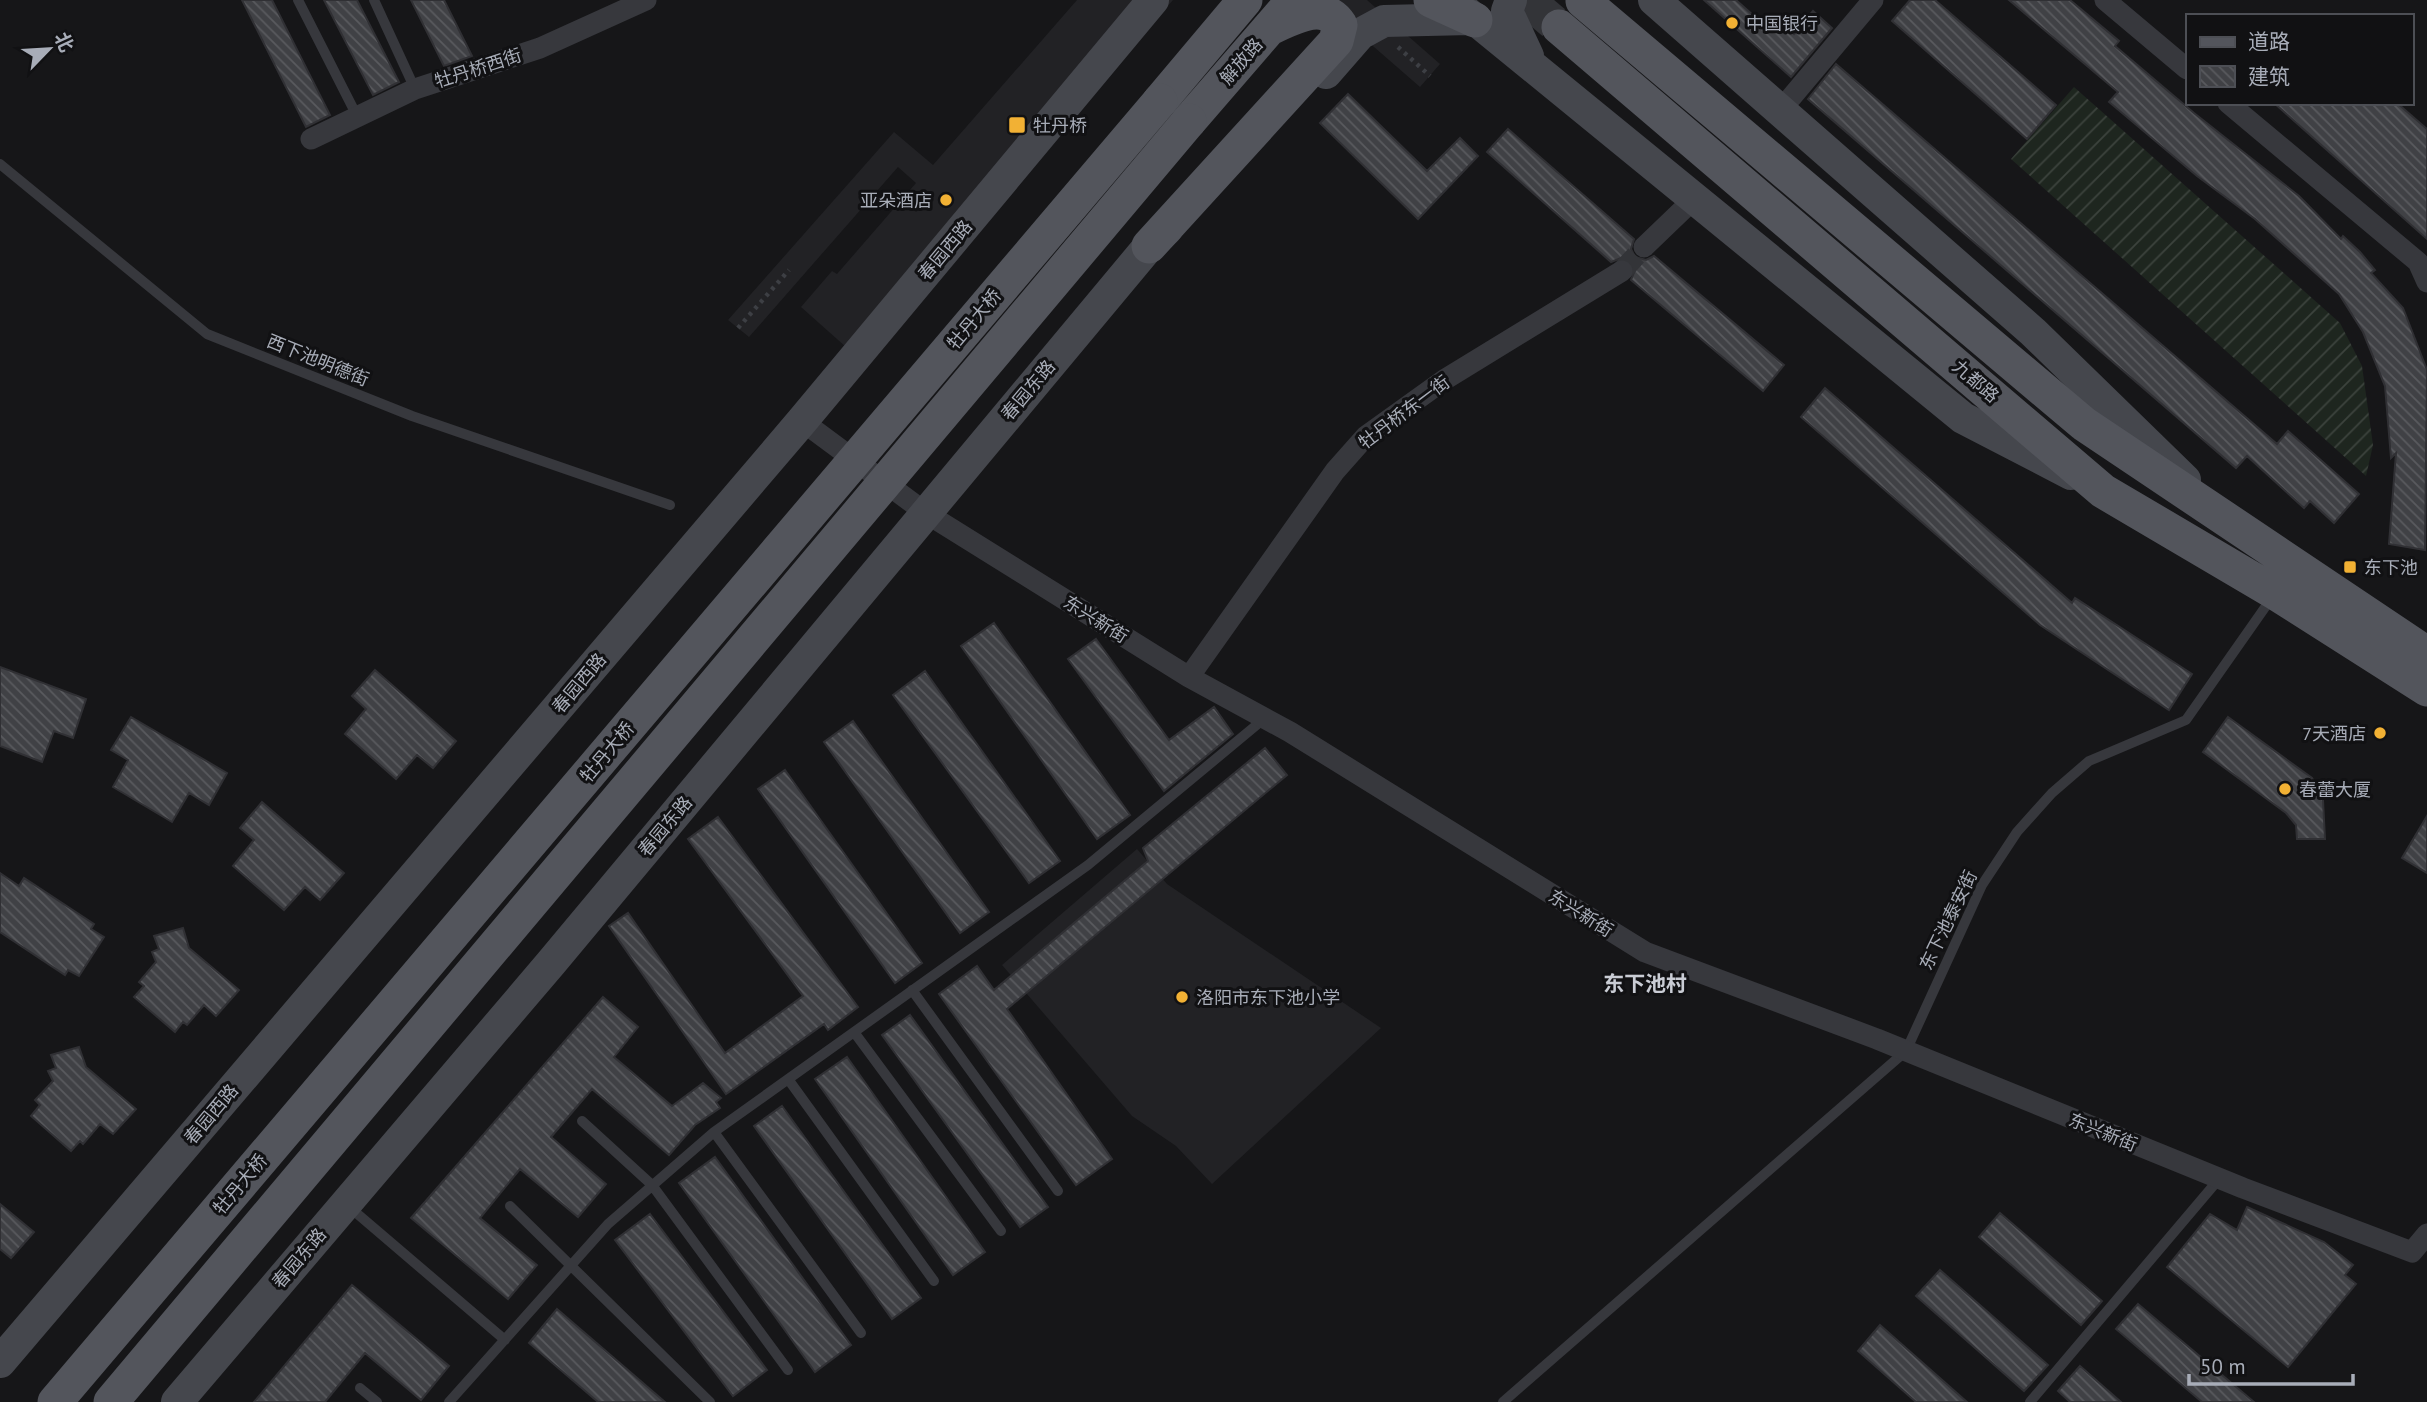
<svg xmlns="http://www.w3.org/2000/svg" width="2427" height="1402" font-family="'PT Sans','Noto Sans SC',sans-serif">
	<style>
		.built { fill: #222225 }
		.garden { fill: url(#garden-furrows) }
		.building { fill: url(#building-back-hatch); stroke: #303034; stroke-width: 2 }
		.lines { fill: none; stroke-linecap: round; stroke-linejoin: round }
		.street-tunnel { stroke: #333438; stroke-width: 21; stroke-dasharray: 21 10; stroke-linecap: butt }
		.primary-tunnel { stroke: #333438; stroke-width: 35; stroke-dasharray: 35 18; stroke-linecap: butt }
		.path { stroke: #3d3f44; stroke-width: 4.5; stroke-dasharray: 3.5 5; stroke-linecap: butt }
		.lane { stroke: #37383d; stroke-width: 10 }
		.street { stroke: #37383d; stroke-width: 21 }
		.secondary { stroke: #45474d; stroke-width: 32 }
		.primary { stroke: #53555c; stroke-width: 35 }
		.primary-bridge { stroke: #53555c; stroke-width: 35 }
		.poi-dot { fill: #f2b134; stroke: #111113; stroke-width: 2.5 }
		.labels { text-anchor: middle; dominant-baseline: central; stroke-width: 6; stroke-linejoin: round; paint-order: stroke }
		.poi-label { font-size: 18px; fill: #a8adb8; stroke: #111113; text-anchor: start }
		.street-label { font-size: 18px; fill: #a8adb8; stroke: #111113 }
		.quarter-label { font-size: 21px; font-weight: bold; fill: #c9ccd4; stroke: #111113 }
	</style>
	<defs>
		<pattern id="garden-furrows" width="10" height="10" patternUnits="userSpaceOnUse" patternTransform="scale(1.75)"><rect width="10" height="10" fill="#1e261f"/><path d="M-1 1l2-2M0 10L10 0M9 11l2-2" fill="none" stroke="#3c433d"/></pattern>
		<pattern id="building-back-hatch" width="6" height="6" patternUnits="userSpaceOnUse" patternTransform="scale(1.75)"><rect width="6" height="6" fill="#404145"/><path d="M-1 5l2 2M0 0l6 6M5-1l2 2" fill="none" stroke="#595a5e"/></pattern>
	</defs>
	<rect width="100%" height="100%" fill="#161618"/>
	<path class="built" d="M 1077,0 L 1173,0 L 891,323 L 865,364 L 801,307 L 832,271 L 837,274 L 916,183 L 898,167 L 749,337 L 728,320 L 894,132 L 933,165 Z
		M 1320,0 L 1367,0 L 1440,64 L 1420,87 Z
		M 1137,849 L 1167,884 L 1381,1028 L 1212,1184 L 1176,1146 L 1132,1116 L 1002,965 Z"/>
	<path class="garden" d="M 2074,87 L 2340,323 L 2362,366 L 2373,445 L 2366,476 L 2011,159 Z"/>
	<path class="building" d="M 242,0 L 272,0 L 330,115 L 306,127 Z
		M 324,0 L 357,0 L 399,82 L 373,95 Z
		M 411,0 L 444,0 L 472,56 L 444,66 Z
		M 1704,0 L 1736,0 L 1772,32 L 1781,22 L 1794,34 L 1813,11 L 1832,28 L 1791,77 Z
		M 1910,0 L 1935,0 L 2056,105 L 2027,139 L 1892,21 Z
		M 2009,0 L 2070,0 L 2119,41 L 2115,46 L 2194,113 L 2299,196 L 2341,239 L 2343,236 L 2360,252 L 2375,270 L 2371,273 L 2403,308 L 2427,370 L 2425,550 L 2389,544 L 2396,453 L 2391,458 L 2385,386 L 2363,332 L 2339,294 L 2255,219 L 2197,176 L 2109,102 L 2118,92 Z
		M 1836,64 L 2277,444 L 2288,431 L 2359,494 L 2334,523 L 2310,501 L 2304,508 L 2247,456 L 2236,468 L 1808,99 Z
		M 1348,94 L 1427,171 L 1460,138 L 1478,156 L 1418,219 L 1320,123 Z
		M 2274,103 L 2397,103 L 2427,129 L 2427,239 Z
		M 1508,129 L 1634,239 L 1631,249 L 1635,257 L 1646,260 L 1654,256 L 1784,365 L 1763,391 L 1631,280 L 1635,270 L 1629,260 L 1621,258 L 1611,262 L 1487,152 Z
		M 1825,388 L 2072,603 L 2075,598 L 2192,674 L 2169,710 L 2040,625 L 1801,417 Z
		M 994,623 L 1130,815 L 1097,839 L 961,646 Z
		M 1096,639 L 1169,740 L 1214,707 L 1233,734 L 1164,791 L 1068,659 Z
		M 0,667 L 86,699 L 73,738 L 54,731 L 42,762 L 0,746 Z
		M 375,670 L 456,741 L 433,768 L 417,755 L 396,779 L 345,734 L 366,709 L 352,696 Z
		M 925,671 L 1060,861 L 1029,883 L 893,695 Z
		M 131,717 L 227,773 L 209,805 L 189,793 L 172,822 L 113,787 L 128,760 L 111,750 Z
		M 2228,717 L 2312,778 L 2323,800 L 2325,839 L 2297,839 L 2296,825 L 2286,813 L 2203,752 Z
		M 853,721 L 989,912 L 960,933 L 824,742 Z
		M 1265,748 L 1287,775 L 1007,1009 L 1112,1159 L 1076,1185 L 939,994 L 977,966 L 994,990 L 1148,861 L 1143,848 Z
		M 785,770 L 922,963 L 895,983 L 758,789 Z
		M 262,802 L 344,873 L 320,900 L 305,887 L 284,910 L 233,866 L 254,840 L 240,828 Z
		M 2427,816 L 2427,873 L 2402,858 Z
		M 718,817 L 858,1007 L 828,1030 L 824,1024 L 726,1094 L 609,926 L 628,913 L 725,1053 L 803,996 L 688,839 Z
		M 0,873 L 19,886 L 24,878 L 94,924 L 91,929 L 104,937 L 79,976 L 68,970 L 65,975 L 0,932 Z
		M 183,928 L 189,948 L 239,990 L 216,1016 L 204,1005 L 187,1025 L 183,1022 L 175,1032 L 134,997 L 144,986 L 139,982 L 156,962 L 152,952 L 159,949 L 154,936 Z
		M 603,997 L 638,1027 L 614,1057 L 672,1106 L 703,1083 L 721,1098 L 716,1102 L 720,1108 L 695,1125 L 669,1155 L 592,1089 L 551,1137 L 606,1184 L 578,1217 L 520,1169 L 480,1218 L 537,1265 L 508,1299 L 411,1218 Z
		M 910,1015 L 1048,1207 L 1020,1227 L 882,1035 Z
		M 79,1047 L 86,1067 L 136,1109 L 113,1134 L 100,1124 L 83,1144 L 80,1141 L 71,1151 L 31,1116 L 40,1105 L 35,1100 L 53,1081 L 48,1071 L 56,1068 L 51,1055 Z
		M 847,1057 L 985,1252 L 953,1275 L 815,1079 Z
		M 782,1106 L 921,1298 L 892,1319 L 754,1126 Z
		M 715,1157 L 851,1345 L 815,1372 L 679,1183 Z
		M 0,1204 L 34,1232 L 11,1258 L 0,1249 Z
		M 2247,1207 L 2324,1242 L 2353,1265 L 2345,1275 L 2356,1284 L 2288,1367 L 2167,1267 L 2210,1214 L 2237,1230 Z
		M 2000,1213 L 2102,1301 L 2081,1325 L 1979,1237 Z
		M 650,1214 L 767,1370 L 733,1396 L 615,1240 Z
		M 1940,1270 L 2048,1365 L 2024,1391 L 1916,1296 Z
		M 352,1285 L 449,1366 L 421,1400 L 365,1353 L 325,1402 L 254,1402 Z
		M 2138,1304 L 2254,1402 L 2202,1402 L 2116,1329 Z
		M 557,1309 L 607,1352 L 665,1402 L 598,1402 L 529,1343 Z
		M 1880,1325 L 1967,1402 L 1916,1402 L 1858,1351 Z
		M 2080,1366 L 2121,1402 L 2070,1402 L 2058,1391 Z"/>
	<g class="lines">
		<path class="street-tunnel" d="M 1622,271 L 1644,247"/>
		<path class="primary-tunnel" d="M 1527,0 L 1559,27"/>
		<path class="path" d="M 1398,47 L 1430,76
			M 738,328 L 789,270"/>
		<path class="lane" d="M 298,0 L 357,116
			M 374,0 L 415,89
			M 0,164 L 207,334 L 412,416 L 670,505
			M 912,990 L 1058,1191
			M 854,1032 L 1001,1231
			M 788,1079 L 934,1281
			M 582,1121 L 652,1185 L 788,1370
			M 714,1132 L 861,1333
			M 347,1205 L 505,1340
			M 510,1206 L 710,1402
			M 360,1388 L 377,1402
			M 449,1402 L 608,1224 L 714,1132 L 1088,865 L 1265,718
			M 1503,1402 L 1906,1051 L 1982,885 L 2017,832 L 2052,793 L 2089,761 L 2186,720 L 2273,596
			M 2030,1402 L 2219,1179"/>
		<path class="street" d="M 2105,0 L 2187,69
			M 2228,103 L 2418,262 L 2427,282
			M 1779,112 L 1873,0
			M 311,139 L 415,89 L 540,48 L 646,0
			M 1644,247 L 1695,198
			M 802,421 L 926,513 L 1189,677 L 1290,732 L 1645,952 L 1877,1039 L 2243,1188 L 2412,1252 L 2427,1234
			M 1189,677 L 1335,471 L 1366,436 L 1444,380 L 1622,271"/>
		<path class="secondary" d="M 1511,0 L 1507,11 L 1528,56
			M 1654,0 L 2033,332 L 2185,480
			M 1455,3 L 1963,418 L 2071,474
			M 1326,73 L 1360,34 L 1384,21 L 1470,19
			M 0,1362 L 802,421 L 1153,0
			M 177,1402 L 551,963 L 1149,246 L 1167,229"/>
		<path class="primary" d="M 1431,0 L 1475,20
			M 1583,1 L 2084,424 L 2427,654
			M 1559,27 L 2103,491 L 2276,593 L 2427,689
			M 1160,101 L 1245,0
			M 1189,121 L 1285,10
			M 1149,246 L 1336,41 L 1340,25 C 1324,0 1294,17 1270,28"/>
		<path class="primary-bridge" d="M 55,1402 L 1160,101
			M 111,1402 L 1189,121"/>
	</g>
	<g class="poi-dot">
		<circle cx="1732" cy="23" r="7"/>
		<rect x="1008" y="116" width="18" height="18" rx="3.5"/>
		<circle cx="946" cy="200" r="7"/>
		<rect x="2343" y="560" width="14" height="14" rx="3.5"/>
		<circle cx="2380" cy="733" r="7"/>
		<circle cx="2285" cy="789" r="7"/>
		<circle cx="1182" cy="997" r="7"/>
	</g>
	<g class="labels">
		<g class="poi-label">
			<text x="1746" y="23">中国银行</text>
			<text x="1033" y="125">牡丹桥</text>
			<text x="932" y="200" text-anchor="end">亚朵酒店</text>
			<text x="2364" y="567">东下池</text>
			<text x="2366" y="733" text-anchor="end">7天酒店</text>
			<text x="2299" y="789">春蕾大厦</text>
			<text x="1196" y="997">洛阳市东下池小学</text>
		</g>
		<g class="street-label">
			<text transform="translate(1241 61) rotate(-49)">解放路</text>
			<text transform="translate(478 68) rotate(-18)">牡丹桥西街</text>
			<text transform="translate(945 250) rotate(-50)">春园西路</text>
			<text transform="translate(974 319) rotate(-50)">牡丹大桥</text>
			<text transform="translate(318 360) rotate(22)">西下池明德街</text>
			<text transform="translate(1976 381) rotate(41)">九都路</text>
			<text transform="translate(1028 390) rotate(-50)">春园东路</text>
			<text transform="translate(1404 412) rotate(-37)">牡丹桥东一街</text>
			<text transform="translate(1096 619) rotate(32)">东兴新街</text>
			<text transform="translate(579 683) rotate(-50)">春园西路</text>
			<text transform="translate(607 752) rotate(-50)">牡丹大桥</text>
			<text transform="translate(665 826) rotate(-50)">春园东路</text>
			<text transform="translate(1581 913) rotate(32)">东兴新街</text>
			<text transform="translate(1948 920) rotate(-64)">东下池泰安街</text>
			<text transform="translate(211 1114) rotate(-50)">春园西路</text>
			<text transform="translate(2103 1132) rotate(22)">东兴新街</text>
			<text transform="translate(240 1184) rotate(-50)">牡丹大桥</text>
			<text transform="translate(299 1258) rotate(-50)">春园东路</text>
		</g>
		<g class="quarter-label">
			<text x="1645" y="983">东下池村</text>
		</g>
	</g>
	<rect x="2186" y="14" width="228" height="91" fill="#111113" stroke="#4d4f55" stroke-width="2"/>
	<rect x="2200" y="37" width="35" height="10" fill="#53555c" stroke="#4d4f55" stroke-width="2"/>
	<text x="2248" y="49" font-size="21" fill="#a8adb8">道路</text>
	<rect x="2200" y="66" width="35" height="21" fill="url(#building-back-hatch)" stroke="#4d4f55" stroke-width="2"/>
	<text x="2248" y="84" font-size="21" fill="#a8adb8">建筑</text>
	<g transform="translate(49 49) rotate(65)" stroke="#111113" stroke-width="5" paint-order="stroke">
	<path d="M0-5L12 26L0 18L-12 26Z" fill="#a8adb8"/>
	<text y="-10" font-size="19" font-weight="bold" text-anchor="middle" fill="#a8adb8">北</text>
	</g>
	<path d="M2189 1374v10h164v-10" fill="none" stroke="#a8adb8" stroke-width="3.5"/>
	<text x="2200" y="1374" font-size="21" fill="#a8adb8" stroke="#111113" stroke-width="5" paint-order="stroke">50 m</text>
</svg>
